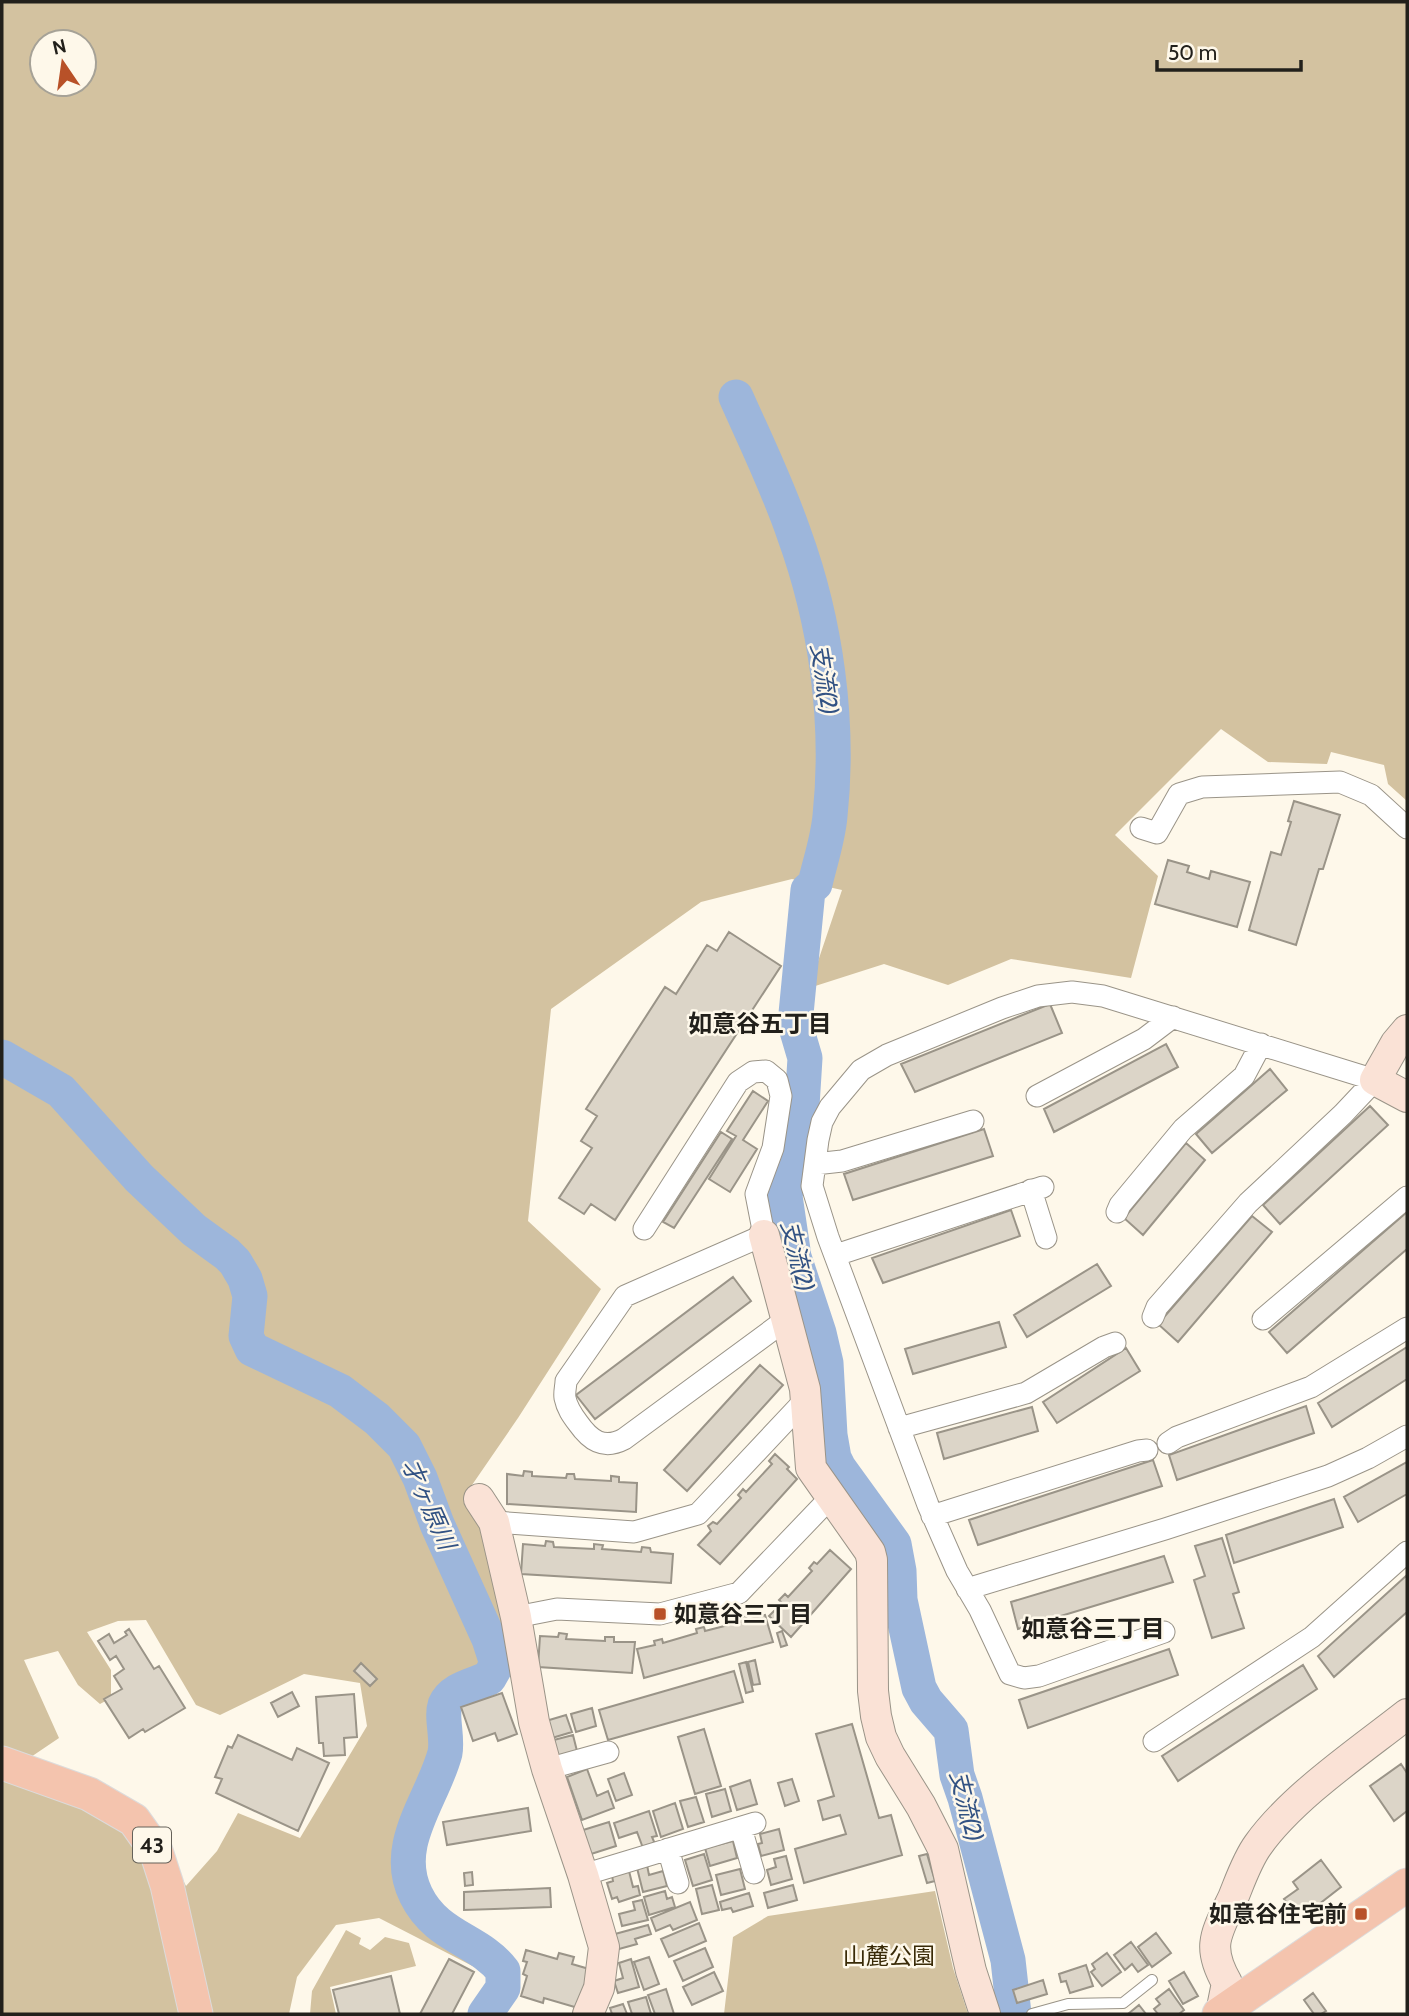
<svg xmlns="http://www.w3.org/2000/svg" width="1409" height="2016" font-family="Cabin,'Noto Sans JP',sans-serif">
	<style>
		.green { fill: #d3c2a0; fill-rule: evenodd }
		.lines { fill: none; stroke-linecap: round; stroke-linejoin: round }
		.river { stroke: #9db6db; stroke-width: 35 }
		.building { fill: #dcd5c8; stroke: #9a9488; stroke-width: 2 }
		.lane-casing { stroke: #9a9488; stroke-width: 12 }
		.street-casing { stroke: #9a9488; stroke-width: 23 }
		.secondary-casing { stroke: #9a9488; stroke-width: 32 }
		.primary-casing { stroke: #dcdbdb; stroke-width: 35 }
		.lane { stroke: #fff; stroke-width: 10 }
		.street { stroke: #fff; stroke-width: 21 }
		.secondary { stroke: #fae2d6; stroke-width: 30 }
		.primary { stroke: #f4c4ae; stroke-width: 33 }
		.poi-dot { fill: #b85128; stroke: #fef8ea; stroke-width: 2.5 }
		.labels { text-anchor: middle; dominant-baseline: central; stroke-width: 5; stroke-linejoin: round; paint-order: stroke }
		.shield { fill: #fef8ea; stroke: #646159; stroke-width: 2 }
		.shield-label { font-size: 21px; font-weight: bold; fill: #22201b }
		.poi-label { font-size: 23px; font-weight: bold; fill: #22201b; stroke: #fef8ea; text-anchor: start }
		.park-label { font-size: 23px; fill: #392a07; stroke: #fef8ea }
		.water-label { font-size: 24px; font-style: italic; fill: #325283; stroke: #fef8ea }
		.neighbourhood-label { font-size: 24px; font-weight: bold; fill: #22201b; stroke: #fef8ea }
	</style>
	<rect width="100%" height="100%" fill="#fef8ea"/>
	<path class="green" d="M 2,2 L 1407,2 L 1407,801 L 1388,784 L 1384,765 L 1331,752 L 1327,764 L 1268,762 L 1221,729 L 1115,835 L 1158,876 L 1131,978 L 1011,959 L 948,985 L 884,964 L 809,988 L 842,890 L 792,879 L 701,902 L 551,1009 L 528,1221 L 601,1289 L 518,1418 L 472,1485 L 466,1502 L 487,1528 L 513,1647 C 497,1649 490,1656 482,1669 L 466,1675 L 435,1699 L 441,1746 L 400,1847 L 404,1882 L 424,1922 L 492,1967 L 488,1974 L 379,1918 L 336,1925 L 297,1977 L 289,2014 L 2,2014 ZM 42,42 L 84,42 L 84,84 L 42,84 ZM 146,1620 L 196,1705 L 220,1715 L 304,1674 L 360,1683 L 367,1726 L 300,1838 L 238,1813 L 217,1851 L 186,1886 L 168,1850 L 25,1761 L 59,1738 L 24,1660 L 58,1651 L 78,1685 L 100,1704 L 111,1698 L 111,1670 L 87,1632 L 118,1621 Z
		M 935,1891 L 953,1968 L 968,2014 L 724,2014 L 733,1937 L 768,1916 Z
		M 346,1930 L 361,1938 L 359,1944 L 370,1950 L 385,1937 L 409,1943 L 416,1966 L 330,1987 L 336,2014 L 310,2014 L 312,1991 Z"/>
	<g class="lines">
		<path class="river" d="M 736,397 C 756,442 778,487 794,534 C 826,622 840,722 830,816 C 828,839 820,862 815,884 L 808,890 L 795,1024 L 805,1058 L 802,1106 L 785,1196 L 794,1257 L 819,1333 L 826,1363 L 830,1435 L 834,1458 L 839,1468 L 894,1544 L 899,1571 L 900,1600 L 919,1688 L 926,1701 L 951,1730 L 957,1775 L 965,1798 L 1008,1960 L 1014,2014
			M 2,1057 L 61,1091 L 139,1178 L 194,1230 L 227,1254 L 235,1262 L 245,1279 L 250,1296 L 246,1336 L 252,1349 L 340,1391 L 377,1419 L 404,1446 L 420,1478 L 437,1524 L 489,1639 L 497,1664 L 489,1678 C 475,1685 452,1688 445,1705 C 441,1717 448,1738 445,1753 C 433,1799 391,1845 416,1895 C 437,1938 479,1939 503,1971 L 503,1988 L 485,2014"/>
	</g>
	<path class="building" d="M 1294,801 L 1340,815 L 1323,869 L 1319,869 L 1296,945 L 1249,930 L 1271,852 L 1281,855 L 1291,822 L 1288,821 Z
		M 1168,860 L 1189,866 L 1187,872 L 1209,879 L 1211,871 L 1250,882 L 1237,927 L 1155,904 Z
		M 729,932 L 781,966 L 615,1220 L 591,1204 L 584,1214 L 559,1198 L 592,1148 L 581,1141 L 597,1116 L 586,1109 L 665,987 L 676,994 L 707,945 L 717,951 Z
		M 1050,1004 L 1062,1033 L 915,1092 L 901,1064 Z
		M 1166,1044 L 1178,1067 L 1054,1132 L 1044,1109 Z
		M 1270,1069 L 1287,1090 L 1212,1153 L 1196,1134 Z
		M 753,1091 L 768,1101 L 743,1140 L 757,1149 L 730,1192 L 709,1179 L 736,1136 L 727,1131 Z
		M 1370,1106 L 1388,1125 L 1280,1224 L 1263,1205 Z
		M 984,1129 L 993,1156 L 853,1200 L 844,1174 Z
		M 721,1132 L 732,1139 L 674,1228 L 663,1222 Z
		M 1186,1143 L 1205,1160 L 1143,1235 L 1124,1218 Z
		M 1011,1210 L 1020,1236 L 883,1283 L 872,1258 Z
		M 1407,1212 L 1407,1249 L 1287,1353 L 1269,1332 Z
		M 1252,1216 L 1272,1232 L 1178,1342 L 1158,1324 Z
		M 1097,1264 L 1111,1286 L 1027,1337 L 1014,1315 Z
		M 733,1277 L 751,1301 L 595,1419 L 576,1395 Z
		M 999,1322 L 1006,1347 L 913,1374 L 905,1349 Z
		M 1407,1347 L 1407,1379 L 1332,1427 L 1318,1403 Z
		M 1126,1348 L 1140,1371 L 1057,1423 L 1043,1402 Z
		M 760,1365 L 783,1385 L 687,1491 L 664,1470 Z
		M 1306,1406 L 1314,1433 L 1177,1480 L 1169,1455 Z
		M 1032,1407 L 1038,1431 L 944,1459 L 937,1433 Z
		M 775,1454 L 789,1467 L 787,1469 L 797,1479 L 720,1564 L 698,1545 L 711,1531 L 708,1526 L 713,1522 L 717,1524 L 741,1498 L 738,1495 L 743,1489 L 746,1492 L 772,1464 L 769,1461 Z
		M 1153,1460 L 1162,1486 L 978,1545 L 969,1520 Z
		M 1407,1462 L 1407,1494 L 1358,1522 L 1344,1497 Z
		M 524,1471 L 532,1472 L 532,1476 L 566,1478 L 567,1474 L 574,1474 L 575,1479 L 611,1481 L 611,1476 L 619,1477 L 619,1482 L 637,1483 L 636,1512 L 507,1504 L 507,1474 L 523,1476 Z
		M 1334,1499 L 1343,1527 L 1234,1563 L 1226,1535 Z
		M 1222,1538 L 1239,1592 L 1233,1594 L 1244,1628 L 1212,1638 L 1194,1580 L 1205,1576 L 1195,1546 Z
		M 546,1541 L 553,1542 L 554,1547 L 594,1549 L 594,1544 L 603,1545 L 602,1549 L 641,1552 L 642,1547 L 650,1548 L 651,1552 L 673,1554 L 671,1583 L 521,1574 L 523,1544 L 545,1546 Z
		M 830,1550 L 851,1569 L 791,1637 L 769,1616 L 782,1603 L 779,1600 L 785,1594 L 788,1597 L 812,1571 L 809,1568 L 814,1562 L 817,1564 Z
		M 1164,1556 L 1173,1582 L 1018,1629 L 1011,1602 Z
		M 1407,1575 L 1407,1612 L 1334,1677 L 1318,1656 Z
		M 765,1615 L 773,1642 L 644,1678 L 637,1649 L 655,1645 L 654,1641 L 662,1639 L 663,1643 L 697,1633 L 696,1629 L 704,1627 L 705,1631 L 740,1622 L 738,1618 L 746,1616 L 747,1620 Z
		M 129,1629 L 154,1669 L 159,1666 L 185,1708 L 145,1732 L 143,1729 L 129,1738 L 104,1699 L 122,1689 L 114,1676 L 124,1669 L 116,1656 L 110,1660 L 98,1641 L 109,1634 L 114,1643 L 127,1635 L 125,1632 Z
		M 782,1631 L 787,1645 L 781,1647 L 777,1633 Z
		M 559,1633 L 567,1634 L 566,1639 L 605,1641 L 605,1637 L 614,1637 L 614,1642 L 635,1642 L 632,1673 L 538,1667 L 540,1636 L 558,1637 Z
		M 1169,1649 L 1178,1675 L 1028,1728 L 1019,1700 Z
		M 755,1660 L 760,1684 L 753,1685 L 748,1662 Z
		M 746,1662 L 753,1691 L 746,1693 L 739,1664 Z
		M 361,1663 L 377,1679 L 370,1686 L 354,1671 Z
		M 1303,1665 L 1317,1689 L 1178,1781 L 1162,1756 Z
		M 734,1671 L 743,1702 L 608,1740 L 599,1710 Z
		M 292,1692 L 299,1706 L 278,1717 L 271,1703 Z
		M 502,1693 L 517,1734 L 498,1741 L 495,1733 L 473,1741 L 461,1707 Z
		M 354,1694 L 357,1737 L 344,1738 L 345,1755 L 324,1756 L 323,1743 L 319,1743 L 316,1697 Z
		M 592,1708 L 596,1726 L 576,1732 L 571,1714 Z
		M 566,1715 L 572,1732 L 552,1738 L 546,1721 Z
		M 852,1724 L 879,1818 L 891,1815 L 902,1855 L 804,1883 L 795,1849 L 846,1834 L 840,1815 L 823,1820 L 818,1801 L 834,1796 L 816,1734 Z
		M 704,1729 L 721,1786 L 695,1794 L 678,1737 Z
		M 238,1735 L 292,1760 L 297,1748 L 329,1763 L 298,1831 L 216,1793 L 222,1779 L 215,1777 L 228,1746 L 232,1748 Z
		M 573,1735 L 577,1751 L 554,1757 L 550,1741 Z
		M 1401,1764 L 1407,1773 L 1407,1811 L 1394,1821 L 1370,1786 Z
		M 587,1769 L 597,1796 L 608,1791 L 614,1808 L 582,1820 L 567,1777 Z
		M 624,1773 L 632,1795 L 616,1801 L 608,1779 Z
		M 792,1779 L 799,1801 L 785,1806 L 778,1783 Z
		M 750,1780 L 757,1804 L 737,1810 L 730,1787 Z
		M 725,1789 L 731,1811 L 712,1817 L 706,1794 Z
		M 696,1797 L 704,1822 L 688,1827 L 680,1801 Z
		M 675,1803 L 683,1829 L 661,1837 L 653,1811 Z
		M 528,1808 L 531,1831 L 447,1845 L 443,1822 Z
		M 649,1811 L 657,1836 L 652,1837 L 655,1844 L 643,1848 L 637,1832 L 619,1838 L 614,1823 Z
		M 609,1822 L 616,1846 L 588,1855 L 580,1831 Z
		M 779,1829 L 784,1850 L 761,1856 L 758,1844 L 762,1843 L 760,1834 Z
		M 733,1841 L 737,1858 L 710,1866 L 705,1848 Z
		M 704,1854 L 712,1880 L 693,1886 L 685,1860 Z
		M 927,1854 L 935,1881 L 927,1883 L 919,1856 Z
		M 786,1856 L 792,1879 L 771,1885 L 767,1870 L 776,1867 L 774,1859 Z
		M 1321,1860 L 1341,1887 L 1314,1908 L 1310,1902 L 1295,1914 L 1284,1899 L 1298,1889 L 1293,1882 Z
		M 647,1865 L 649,1875 L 663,1871 L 667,1886 L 643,1892 L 637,1868 Z
		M 740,1869 L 745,1889 L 721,1895 L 716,1875 Z
		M 629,1871 L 633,1887 L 638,1886 L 640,1895 L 619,1902 L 617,1897 L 612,1899 L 607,1883 L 613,1881 L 612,1876 Z
		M 472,1872 L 473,1885 L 465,1886 L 464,1873 Z
		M 712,1885 L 719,1910 L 702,1914 L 696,1889 Z
		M 793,1885 L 797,1900 L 768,1908 L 764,1893 Z
		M 550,1888 L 551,1907 L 464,1910 L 464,1892 Z
		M 665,1891 L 667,1899 L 672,1897 L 675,1907 L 649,1915 L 644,1897 Z
		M 749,1893 L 753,1906 L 733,1912 L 731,1908 L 722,1910 L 720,1902 Z
		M 642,1900 L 648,1920 L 622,1926 L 619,1914 L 635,1910 L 633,1902 Z
		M 690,1902 L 697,1920 L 673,1930 L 670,1925 L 656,1931 L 651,1918 Z
		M 699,1923 L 706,1941 L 669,1957 L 661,1939 Z
		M 648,1925 L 651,1934 L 635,1939 L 637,1944 L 619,1949 L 615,1934 Z
		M 1156,1933 L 1171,1953 L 1152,1967 L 1138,1947 Z
		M 1131,1942 L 1148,1965 L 1138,1972 L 1132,1964 L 1125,1970 L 1114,1955 Z
		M 705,1948 L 713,1967 L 683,1981 L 674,1961 Z
		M 526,1950 L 557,1959 L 559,1953 L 574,1957 L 572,1964 L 589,1969 L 578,2008 L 544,1998 L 543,2003 L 521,1996 L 527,1976 L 523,1974 L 527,1962 L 523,1961 Z
		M 1107,1953 L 1121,1972 L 1102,1986 L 1091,1972 L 1095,1969 L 1092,1964 Z
		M 649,1957 L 659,1984 L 644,1990 L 634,1962 Z
		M 449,1959 L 474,1972 L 452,2014 L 420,2014 Z
		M 631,1959 L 639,1987 L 618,1993 L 614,1981 L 623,1978 L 619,1963 Z
		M 1086,1965 L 1093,1986 L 1070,1993 L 1066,1981 L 1061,1982 L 1059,1974 Z
		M 714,1972 L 723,1991 L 692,2005 L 683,1987 Z
		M 1184,1972 L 1198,1996 L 1183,2004 L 1169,1981 Z
		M 391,1976 L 400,2014 L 339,2014 L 333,1990 Z
		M 1043,1980 L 1047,1994 L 1017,2003 L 1013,1990 Z
		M 666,1989 L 674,2014 L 655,2014 L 648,1995 Z
		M 1169,1989 L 1184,2010 L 1179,2014 L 1158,2014 L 1154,2009 L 1160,2004 L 1156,1999 Z
		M 1313,1993 L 1326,2011 L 1321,2014 L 1314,2014 L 1304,2000 Z
		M 646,1997 L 651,2014 L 632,2014 L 628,2002 Z
		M 623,2004 L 627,2014 L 612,2014 L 610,2008 Z
		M 1139,2005 L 1146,2014 L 1128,2014 Z"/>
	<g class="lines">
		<g class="lane-casing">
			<path id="lane" d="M 1032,2014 L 1068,2004 L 1123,2003 L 1152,1980"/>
		</g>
		<g class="street-casing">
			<path id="street" d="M 1141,828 L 1157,833 L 1179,794 L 1202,787 L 1340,782 L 1371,795 L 1407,828
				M 1037,1096 L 1144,1039 L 1173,1017
				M 815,1164 L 842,1161 L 973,1121
				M 1031,1190 L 1046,1238
				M 1117,1212 L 1120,1205 L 1183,1129 L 1244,1076 L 1261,1044
				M 644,1229 L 738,1082 L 753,1072 L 766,1071 L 777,1080 L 781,1096 L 773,1148 L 756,1194 L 764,1235 L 625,1296 L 566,1381 C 566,1386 564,1392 565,1398 C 567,1408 572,1415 578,1423 C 590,1440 603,1450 624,1439 L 787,1319
				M 836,1255 L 1043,1187
				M 1153,1317 L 1157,1307 L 1248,1203 L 1343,1114 L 1375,1080 L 1103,996 L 1072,992 L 1038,996 L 1002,1008 L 887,1055 L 861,1070 L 830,1107 L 822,1122 L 818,1140 L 812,1186 L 828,1237 L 928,1505 L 957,1571 L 980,1610 L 1010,1674 L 1024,1678 L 1039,1676 L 1164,1632
				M 1263,1319 L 1407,1197
				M 899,1428 L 1026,1393 L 1104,1347 L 1115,1343
				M 1168,1443 L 1177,1437 L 1311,1387 L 1407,1328
				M 932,1516 L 1138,1451 L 1147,1450
				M 494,1522 L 634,1532 L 698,1514 L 807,1398
				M 967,1589 L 1165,1529 L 1328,1476 L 1368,1458 L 1407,1436
				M 516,1617 L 557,1609 L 660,1614 L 739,1593 L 831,1497
				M 1154,1741 L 1312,1637 L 1407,1552
				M 547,1769 L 608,1752
				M 741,1828 L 754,1873
				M 668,1849 L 678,1883
				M 583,1875 L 755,1823"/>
		</g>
		<g class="secondary-casing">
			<path id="secondary" d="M 1407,1030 L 1396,1043 L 1375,1080 L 1407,1097
				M 764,1235 L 805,1389 L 811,1468 L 870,1552 L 872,1560 L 873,1691 L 876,1716 L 881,1737 L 890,1756 L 921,1806 L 943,1849 L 971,1971 L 985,2014
				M 479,1499 L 494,1522 L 516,1617 L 534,1722 L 547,1769 L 583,1875 L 604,1947 L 599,1988 L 588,2014
				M 1221,2013 L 1227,1983 C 1206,1946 1216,1934 1233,1898 C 1240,1881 1247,1860 1258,1845 C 1292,1797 1360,1751 1407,1714"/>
		</g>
		<g class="primary-casing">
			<path id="primary" d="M 2,1763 L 89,1794 L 134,1820 L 156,1851 L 167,1885 L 196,2014
				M 1219,2014 L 1407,1885"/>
		</g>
		<use href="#lane" class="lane"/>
		<use href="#street" class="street"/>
		<use href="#secondary" class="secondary"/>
		<use href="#primary" class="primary"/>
	</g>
	<g class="poi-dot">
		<rect x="653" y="1607" width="14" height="14" rx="3.5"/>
		<rect x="1354" y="1907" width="14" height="14" rx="3.5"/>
	</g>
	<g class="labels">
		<rect class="shield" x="133" y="1827.5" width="38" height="35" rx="5"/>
		<g class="shield-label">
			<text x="152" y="1845">43</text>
		</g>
		<g class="poi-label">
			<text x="674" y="1614">如意谷三丁目</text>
			<text x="1347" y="1914" text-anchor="end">如意谷住宅前</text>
		</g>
		<g class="park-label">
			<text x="889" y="1956">山麓公園</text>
		</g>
		<g class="water-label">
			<text transform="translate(825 679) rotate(81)">支流(2)</text>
			<text transform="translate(798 1256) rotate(76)">支流(2)</text>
			<text transform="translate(429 1504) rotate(66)">才ヶ原川</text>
			<text transform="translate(967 1806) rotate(76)">支流(2)</text>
		</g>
		<g class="neighbourhood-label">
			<text x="760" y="1023">如意谷五丁目</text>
			<text x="1093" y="1628">如意谷三丁目</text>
		</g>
	</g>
	<rect width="1409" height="2016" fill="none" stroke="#22201b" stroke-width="7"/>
	<g transform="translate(63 63) rotate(347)"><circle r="33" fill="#fef8ea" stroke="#a6a297" stroke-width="2"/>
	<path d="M0-5L12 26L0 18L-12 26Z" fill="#b85128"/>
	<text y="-10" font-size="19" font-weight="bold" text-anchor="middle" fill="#22201b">N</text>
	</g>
	<path d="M1157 60v10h144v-10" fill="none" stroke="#22201b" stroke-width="3.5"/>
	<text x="1168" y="60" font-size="21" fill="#22201b" stroke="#fef8ea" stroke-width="5" paint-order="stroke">50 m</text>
</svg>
